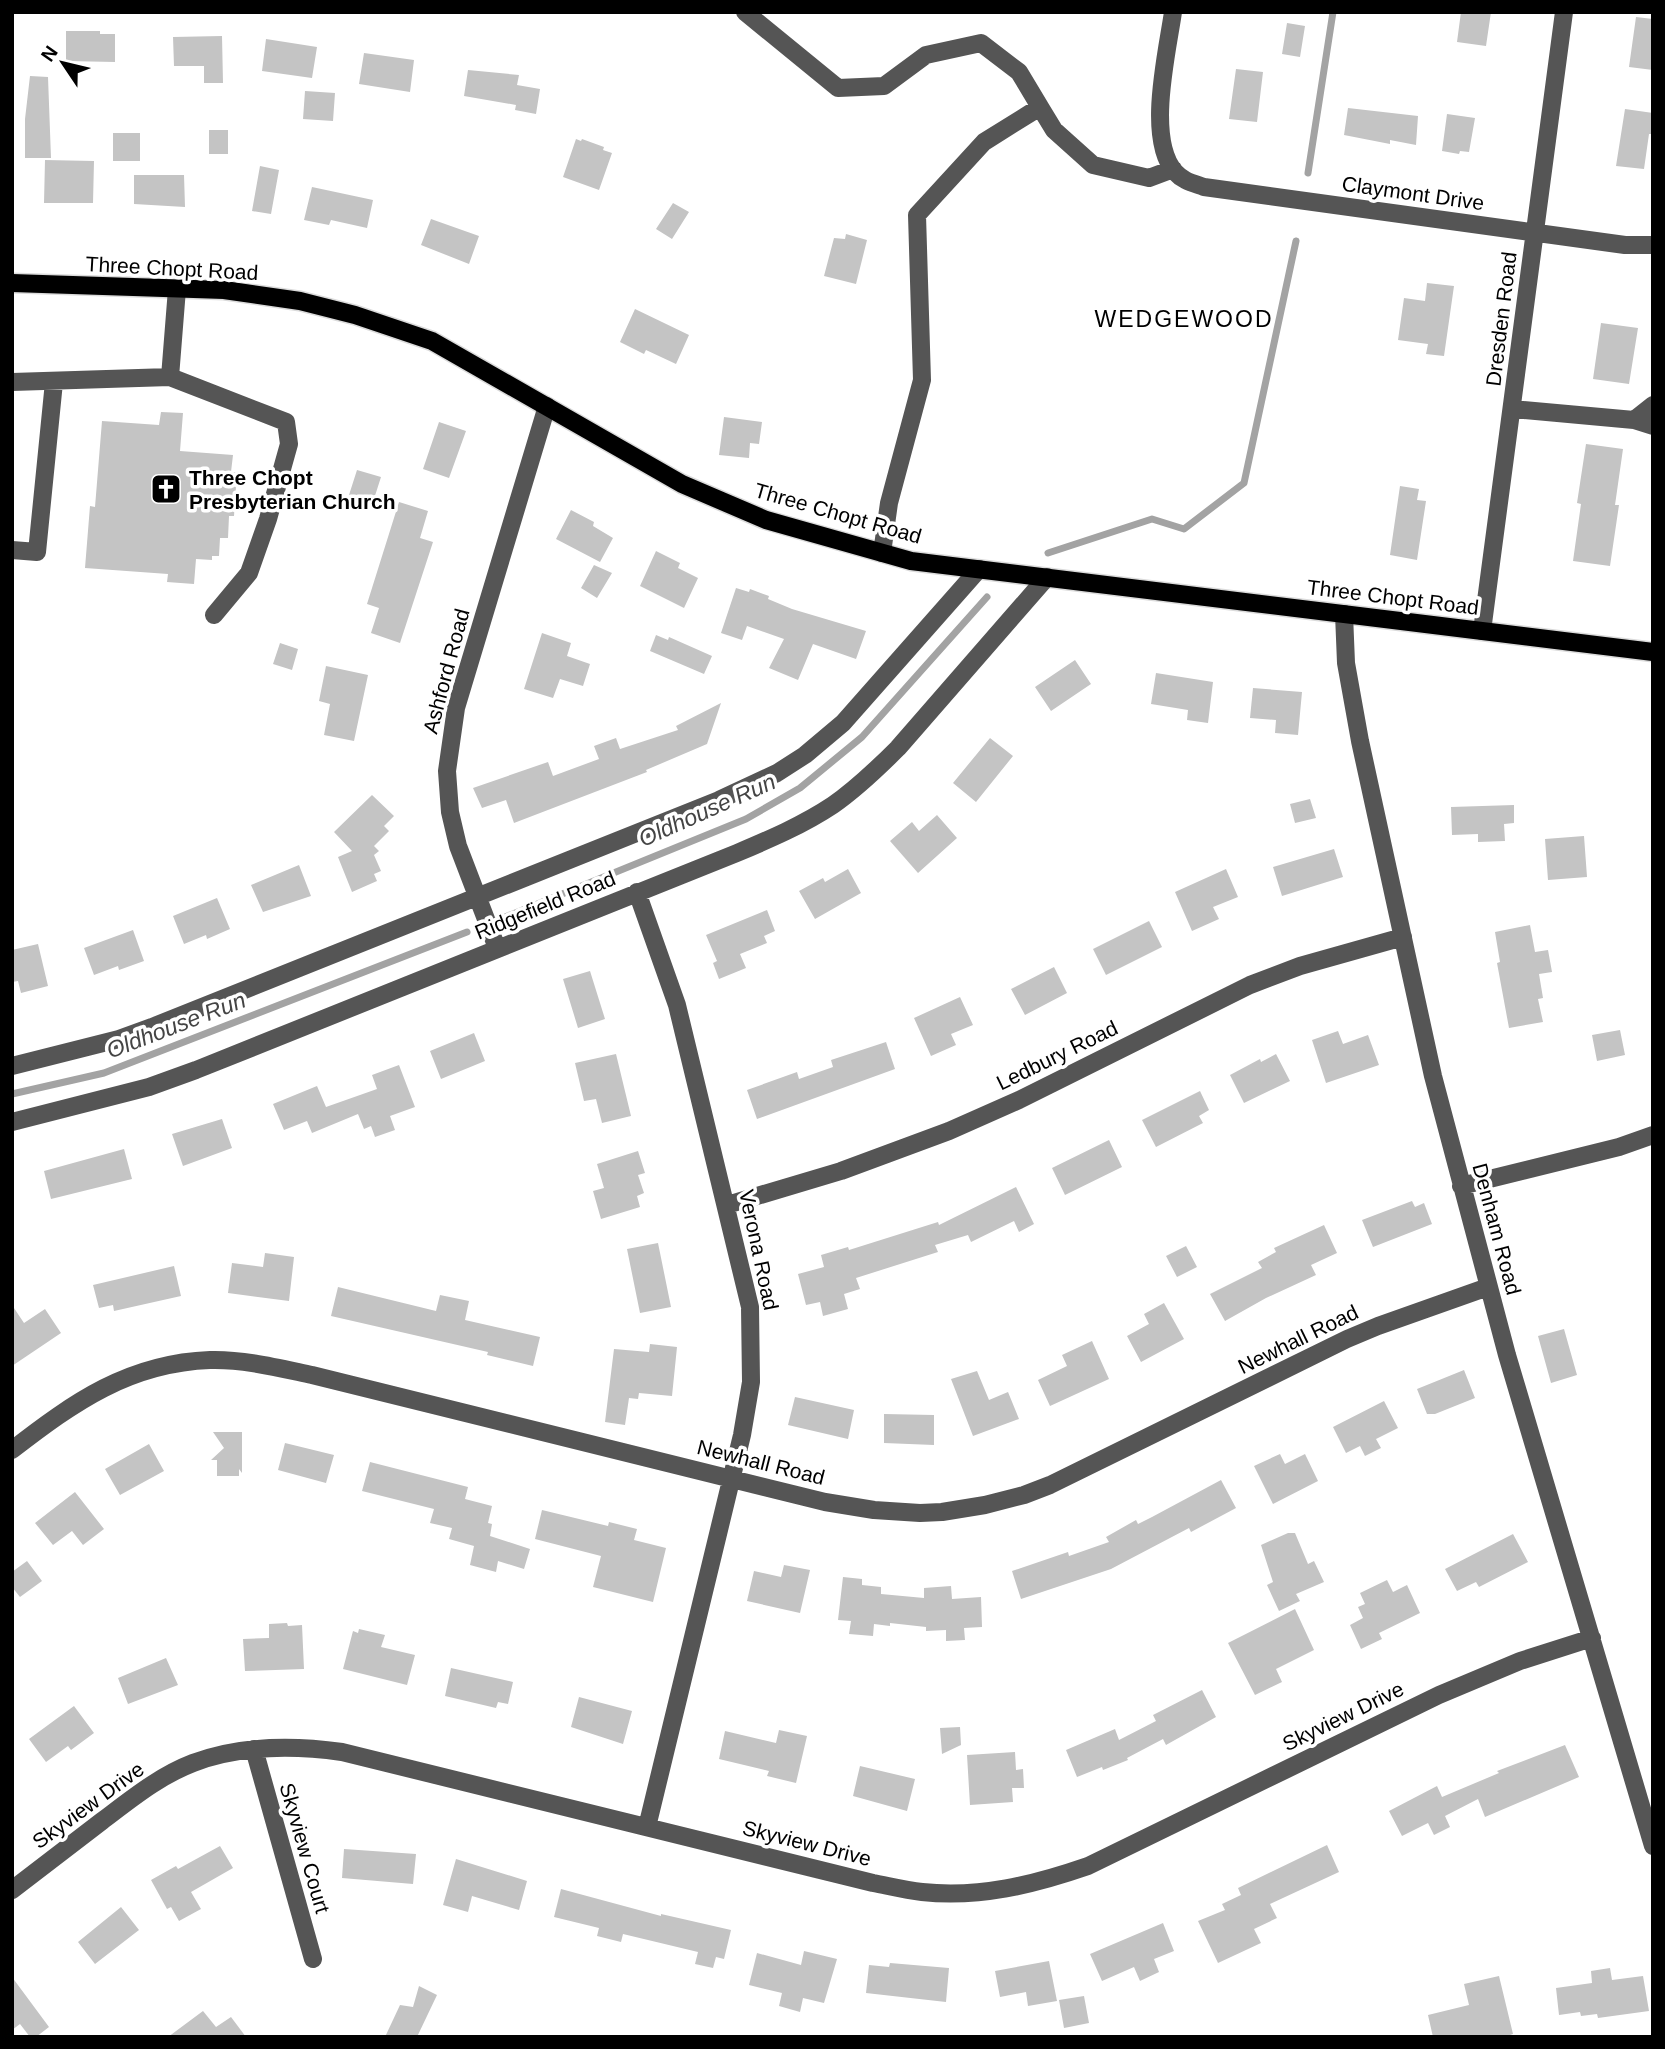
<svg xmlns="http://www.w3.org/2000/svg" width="1665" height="2049" font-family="Helvetica,sans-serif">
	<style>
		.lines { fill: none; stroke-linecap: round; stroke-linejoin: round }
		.stream { stroke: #a3a3a3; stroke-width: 7 }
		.building { fill: #c4c4c4 }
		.major-casing { stroke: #dbdbdb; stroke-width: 21 }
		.minor { stroke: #555; stroke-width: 18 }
		.major { stroke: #000; stroke-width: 18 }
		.labels { text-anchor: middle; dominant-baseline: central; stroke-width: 7; stroke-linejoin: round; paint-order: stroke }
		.street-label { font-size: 21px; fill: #000; stroke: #fff }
		.poi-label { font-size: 21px; font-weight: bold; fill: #000; stroke: #fff; text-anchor: start }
		.neighbourhood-label { font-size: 23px; letter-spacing: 2px; fill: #000; stroke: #fff }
		.water-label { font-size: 23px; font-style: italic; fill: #444; stroke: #fff }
	</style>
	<rect width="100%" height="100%" fill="#fff"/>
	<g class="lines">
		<path class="stream" d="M 1308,173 L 1333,12
			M 1048,553 L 1152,519 L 1184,529 L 1244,483 L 1296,241
			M 498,920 L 746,819 L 800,788 L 862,737 L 987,597
			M 12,1094 L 104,1073 L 467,932"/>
	</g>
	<path class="building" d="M 1461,12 L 1491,12 L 1486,46 L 1457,42 Z
		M 1636,17 L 1653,19 L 1653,70 L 1629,67 Z
		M 1287,23 L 1305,26 L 1300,57 L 1282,54 Z
		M 66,31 L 100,31 L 100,34 L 115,34 L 115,62 L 66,61 Z
		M 222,36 L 223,83 L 204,83 L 204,66 L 174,66 L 173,37 Z
		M 266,39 L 317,47 L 312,78 L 262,71 Z
		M 364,53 L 414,60 L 410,92 L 359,84 Z
		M 1236,69 L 1263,72 L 1257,122 L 1229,119 Z
		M 468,70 L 519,75 L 517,85 L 540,89 L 536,114 L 515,110 L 516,105 L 464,96 Z
		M 30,76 L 48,77 L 51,158 L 25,158 L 25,119 Z
		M 305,91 L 335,93 L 333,121 L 303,119 Z
		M 1348,108 L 1418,116 L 1416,145 L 1390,140 L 1390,144 L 1344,135 Z
		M 1625,109 L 1653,113 L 1653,134 L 1649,134 L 1644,169 L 1616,166 Z
		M 1447,114 L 1475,118 L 1469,152 L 1460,151 L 1459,154 L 1442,151 Z
		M 209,130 L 228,130 L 228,154 L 209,154 Z
		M 113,133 L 140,133 L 140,161 L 113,161 Z
		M 576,139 L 581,141 L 582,139 L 604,147 L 603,150 L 612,153 L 599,190 L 563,177 Z
		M 45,160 L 94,161 L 93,203 L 44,203 Z
		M 260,166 L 279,170 L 271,214 L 252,211 Z
		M 134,175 L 184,175 L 185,207 L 134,204 Z
		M 312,187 L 373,200 L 367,228 L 331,220 L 329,225 L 304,220 Z
		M 673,203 L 689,212 L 672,239 L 656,229 Z
		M 431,219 L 479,236 L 469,264 L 421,245 Z
		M 846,234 L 867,240 L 856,284 L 824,276 L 834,238 L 845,239 Z
		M 1427,283 L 1454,286 L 1444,356 L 1426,354 L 1428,344 L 1398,340 L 1404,298 L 1425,301 Z
		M 635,309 L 689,335 L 676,364 L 646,350 L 644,354 L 620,342 Z
		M 1601,323 L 1638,328 L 1629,384 L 1593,379 Z
		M 161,412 L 183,413 L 180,451 L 233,455 L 231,472 L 237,472 L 234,516 L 229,516 L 228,538 L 220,538 L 219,556 L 212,556 L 212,560 L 196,559 L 194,584 L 167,582 L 168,574 L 85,568 L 90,506 L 95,507 L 102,421 L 159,425 Z
		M 724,417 L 762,422 L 759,444 L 750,443 L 749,458 L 719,455 Z
		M 439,422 L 466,431 L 449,478 L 423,469 Z
		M 1586,444 L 1623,449 L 1615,505 L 1619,505 L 1610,566 L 1573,561 L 1581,504 L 1577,503 Z
		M 357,470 L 381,477 L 373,502 L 349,495 Z
		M 1400,486 L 1419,489 L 1417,500 L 1426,501 L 1417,560 L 1390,555 Z
		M 399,502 L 428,511 L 420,538 L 433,542 L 400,643 L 371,633 L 379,608 L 367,604 Z
		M 571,510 L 594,522 L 593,526 L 613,538 L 600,562 L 556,539 Z
		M 656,551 L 680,563 L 678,568 L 698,578 L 684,608 L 640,586 Z
		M 594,565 L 612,573 L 597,598 L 581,588 Z
		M 736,588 L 749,592 L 750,589 L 769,596 L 768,599 L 792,609 L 866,631 L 856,659 L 813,644 L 798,680 L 769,668 L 784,639 L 747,626 L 742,640 L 721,633 Z
		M 542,633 L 571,643 L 567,656 L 590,664 L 583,686 L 560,679 L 553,698 L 524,689 Z
		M 656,635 L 668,640 L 669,637 L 712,656 L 704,674 L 650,651 Z
		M 280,643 L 298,649 L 292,670 L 273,664 Z
		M 1075,660 L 1091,684 L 1051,711 L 1035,687 Z
		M 326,666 L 368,675 L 354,741 L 324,735 L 330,704 L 319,701 Z
		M 1156,673 L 1213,682 L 1208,723 L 1187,720 L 1188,710 L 1151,704 Z
		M 1253,688 L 1302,692 L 1298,735 L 1275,733 L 1276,720 L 1250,718 Z
		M 721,703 L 707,744 L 646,770 L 647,772 L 514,823 L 506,800 L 482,808 L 473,788 L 548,762 L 553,776 L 599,759 L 594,746 L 616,738 L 620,749 L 678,730 L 676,726 Z
		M 990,738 L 1013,756 L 976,802 L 953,783 Z
		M 372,795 L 394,816 L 384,826 L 389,831 L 374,846 L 379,851 L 374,855 L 381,871 L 374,874 L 377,881 L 352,892 L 338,857 L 352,851 L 334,832 Z
		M 1310,799 L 1316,818 L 1295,823 L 1290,804 Z
		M 1514,805 L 1514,823 L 1504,824 L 1505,841 L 1478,842 L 1478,834 L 1452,835 L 1451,807 Z
		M 937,815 L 957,838 L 918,873 L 890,841 L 912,822 L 919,831 Z
		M 1584,836 L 1587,877 L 1548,880 L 1545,839 Z
		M 1334,849 L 1343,877 L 1282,896 L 1273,867 Z
		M 299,865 L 311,896 L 263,912 L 251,885 Z
		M 848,869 L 861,893 L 815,919 L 799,891 L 823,878 L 825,882 Z
		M 1226,869 L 1238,897 L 1213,907 L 1219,919 L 1192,931 L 1175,892 Z
		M 217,898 L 230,929 L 207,939 L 206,935 L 184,944 L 173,916 Z
		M 767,910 L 775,931 L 764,936 L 767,943 L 740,954 L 746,968 L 719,979 L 713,963 L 717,961 L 706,935 Z
		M 1149,921 L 1162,947 L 1106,975 L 1093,949 Z
		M 1530,925 L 1535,952 L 1548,950 L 1552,972 L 1539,974 L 1543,998 L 1538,999 L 1543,1022 L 1509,1028 L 1497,963 L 1500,962 L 1495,932 Z
		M 133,930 L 144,961 L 119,970 L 118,966 L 94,975 L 84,948 Z
		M 38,944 L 48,986 L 21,993 L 18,981 L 12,982 L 12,950 Z
		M 1054,967 L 1067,993 L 1025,1015 L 1011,989 Z
		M 590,971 L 605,1019 L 578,1028 L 563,979 Z
		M 960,997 L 973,1025 L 951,1034 L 956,1045 L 931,1056 L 914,1018 Z
		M 1620,1030 L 1625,1055 L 1597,1061 L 1592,1035 Z
		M 1338,1031 L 1343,1044 L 1368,1035 L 1379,1065 L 1326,1083 L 1312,1040 Z
		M 474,1033 L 485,1061 L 441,1079 L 430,1051 Z
		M 886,1042 L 895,1069 L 757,1119 L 747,1090 L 797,1072 L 799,1079 L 833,1067 L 831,1060 Z
		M 616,1054 L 631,1116 L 602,1123 L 596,1099 L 584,1101 L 575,1063 Z
		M 1276,1054 L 1290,1081 L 1244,1103 L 1230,1075 L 1260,1059 L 1261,1062 Z
		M 399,1065 L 415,1107 L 390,1116 L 395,1130 L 375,1137 L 371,1126 L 364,1129 L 358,1114 L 312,1133 L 307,1121 L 284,1130 L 273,1104 L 317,1086 L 326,1107 L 377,1089 L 372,1075 Z
		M 1200,1091 L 1209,1110 L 1199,1116 L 1203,1123 L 1156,1147 L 1142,1120 Z
		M 222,1119 L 232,1148 L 183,1166 L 172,1134 Z
		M 1109,1140 L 1122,1167 L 1065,1195 L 1052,1168 Z
		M 124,1149 L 132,1179 L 51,1199 L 44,1171 Z
		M 638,1151 L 645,1173 L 638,1175 L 644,1193 L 637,1196 L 640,1207 L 601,1219 L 593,1191 L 604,1188 L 597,1164 Z
		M 1016,1187 L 1034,1224 L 1019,1232 L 1014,1221 L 971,1242 L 968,1235 L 935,1245 L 938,1252 L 856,1278 L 860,1289 L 844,1294 L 848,1309 L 823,1316 L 820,1302 L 806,1305 L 798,1274 L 824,1267 L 821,1255 L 848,1247 L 849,1250 L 938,1222 L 939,1225 Z
		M 1412,1201 L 1415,1207 L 1424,1203 L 1432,1224 L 1373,1247 L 1362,1220 Z
		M 1324,1225 L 1337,1253 L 1311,1265 L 1316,1275 L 1266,1298 L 1225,1321 L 1210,1294 L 1262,1268 L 1258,1262 L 1276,1252 L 1274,1248 Z
		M 658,1243 L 671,1307 L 640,1313 L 627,1249 Z
		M 1186,1246 L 1197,1267 L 1177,1277 L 1166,1256 Z
		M 265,1253 L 294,1257 L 289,1301 L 228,1293 L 232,1263 L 263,1267 Z
		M 174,1266 L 181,1296 L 114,1311 L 113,1305 L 99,1308 L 93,1285 Z
		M 338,1287 L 436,1311 L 440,1295 L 469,1301 L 465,1320 L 540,1337 L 533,1366 L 487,1355 L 488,1352 L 331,1316 Z
		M 1164,1303 L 1184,1339 L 1141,1362 L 1127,1336 L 1149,1324 L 1144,1314 Z
		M 12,1305 L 24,1323 L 45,1309 L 61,1333 L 12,1366 Z
		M 1564,1329 L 1577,1375 L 1551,1383 L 1538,1336 Z
		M 1092,1341 L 1109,1379 L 1050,1406 L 1038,1380 L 1067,1366 L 1062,1355 Z
		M 650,1344 L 677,1347 L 672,1396 L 639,1393 L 638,1399 L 629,1398 L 625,1425 L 605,1422 L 614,1349 L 649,1352 Z
		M 1464,1370 L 1475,1398 L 1435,1414 L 1427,1414 L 1417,1389 Z
		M 977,1371 L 989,1400 L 1008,1392 L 1019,1419 L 973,1436 L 951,1379 Z
		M 795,1397 L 854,1410 L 848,1439 L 788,1425 Z
		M 1384,1401 L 1398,1428 L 1376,1439 L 1381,1448 L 1365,1456 L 1360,1446 L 1346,1453 L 1333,1427 Z
		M 884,1414 L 934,1415 L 934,1445 L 884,1443 Z
		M 213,1432 L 242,1432 L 242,1473 L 239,1469 L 239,1476 L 217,1476 L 217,1460 L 211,1460 L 224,1448 Z
		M 285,1443 L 334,1455 L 326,1483 L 278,1470 Z
		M 149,1444 L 164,1471 L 120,1495 L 105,1469 Z
		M 1280,1454 L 1285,1464 L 1305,1454 L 1318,1481 L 1273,1504 L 1254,1466 Z
		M 370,1462 L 468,1487 L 465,1499 L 492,1506 L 488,1523 L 492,1524 L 490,1536 L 530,1549 L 524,1569 L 498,1561 L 496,1572 L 470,1565 L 474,1546 L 449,1539 L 452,1528 L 430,1523 L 434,1509 L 362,1491 Z
		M 1221,1480 L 1236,1508 L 1191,1532 L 1189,1528 L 1111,1569 L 1021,1599 L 1012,1571 L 1068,1552 L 1069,1556 L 1109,1542 L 1106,1537 L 1136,1520 L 1138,1524 L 1152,1517 Z
		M 75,1492 L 104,1529 L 83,1545 L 72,1531 L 53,1545 L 35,1523 Z
		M 542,1510 L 608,1526 L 609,1522 L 637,1529 L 634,1540 L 666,1548 L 653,1602 L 593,1587 L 601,1556 L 535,1539 Z
		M 1288,1533 L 1295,1533 L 1308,1564 L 1314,1561 L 1324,1582 L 1296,1594 L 1300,1601 L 1279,1611 L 1267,1585 L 1273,1582 L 1261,1545 Z
		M 1513,1534 L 1528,1562 L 1479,1587 L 1476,1582 L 1457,1591 L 1445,1569 Z
		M 27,1561 L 42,1581 L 20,1597 L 12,1587 L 12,1572 Z
		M 784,1565 L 810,1570 L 800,1613 L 747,1601 L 754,1571 L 781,1577 Z
		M 843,1577 L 862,1579 L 862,1585 L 881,1587 L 881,1594 L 924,1598 L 924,1588 L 951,1586 L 952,1599 L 981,1597 L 982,1627 L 964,1628 L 965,1640 L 946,1641 L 946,1630 L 926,1631 L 926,1627 L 890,1623 L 890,1626 L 874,1624 L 873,1636 L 849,1634 L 851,1621 L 838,1620 Z
		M 1387,1580 L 1393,1592 L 1407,1585 L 1420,1613 L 1379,1633 L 1382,1639 L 1361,1649 L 1350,1625 L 1363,1618 L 1358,1607 L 1365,1604 L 1360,1593 Z
		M 1295,1609 L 1314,1650 L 1276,1669 L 1282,1682 L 1255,1695 L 1228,1643 Z
		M 287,1623 L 288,1626 L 302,1625 L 304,1669 L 245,1671 L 243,1639 L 269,1638 L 269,1624 Z
		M 359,1629 L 385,1635 L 381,1647 L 415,1655 L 407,1685 L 343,1669 L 353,1631 L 358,1633 Z
		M 166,1658 L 178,1685 L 128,1704 L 118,1678 Z
		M 451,1668 L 513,1682 L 508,1704 L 498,1702 L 496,1708 L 445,1696 Z
		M 1202,1690 L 1216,1717 L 1166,1745 L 1163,1739 L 1127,1758 L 1128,1760 L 1103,1770 L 1102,1767 L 1077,1777 L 1066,1750 L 1115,1729 L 1119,1740 L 1156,1721 L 1153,1715 Z
		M 579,1697 L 632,1711 L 623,1744 L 571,1727 Z
		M 74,1706 L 94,1733 L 71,1750 L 68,1746 L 46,1762 L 29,1739 Z
		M 960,1727 L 961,1745 L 942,1754 L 940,1728 Z
		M 779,1730 L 807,1736 L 796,1783 L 767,1776 L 769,1771 L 719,1759 L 725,1731 L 776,1743 Z
		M 1565,1745 L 1579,1777 L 1485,1817 L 1478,1799 L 1445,1816 L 1450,1827 L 1434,1835 L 1428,1823 L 1402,1836 L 1389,1811 L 1437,1786 L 1442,1797 L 1499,1773 L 1497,1771 Z
		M 1015,1752 L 1016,1770 L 1023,1769 L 1024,1788 L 1012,1788 L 1013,1802 L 970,1805 L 967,1755 Z
		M 860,1766 L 915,1779 L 907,1811 L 853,1796 Z
		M 1327,1845 L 1339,1872 L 1270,1904 L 1277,1918 L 1254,1929 L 1261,1943 L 1218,1963 L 1198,1921 L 1225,1910 L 1222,1904 L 1241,1895 L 1238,1888 Z
		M 220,1846 L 233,1868 L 191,1892 L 201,1909 L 179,1921 L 171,1907 L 167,1909 L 151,1880 L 176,1866 L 178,1869 Z
		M 344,1849 L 416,1854 L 413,1884 L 342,1878 Z
		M 456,1859 L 527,1881 L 519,1910 L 472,1896 L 468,1912 L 443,1905 Z
		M 561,1889 L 661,1916 L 661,1914 L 731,1930 L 724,1959 L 716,1957 L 713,1968 L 695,1964 L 698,1952 L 623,1934 L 621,1942 L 597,1936 L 599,1928 L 554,1917 Z
		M 121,1907 L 139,1930 L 95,1964 L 78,1942 Z
		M 1163,1923 L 1174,1951 L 1154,1959 L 1159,1972 L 1140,1981 L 1134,1967 L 1102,1981 L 1090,1954 Z
		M 804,1951 L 837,1959 L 824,2003 L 803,1998 L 800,2012 L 779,2006 L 782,1993 L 749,1985 L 757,1953 L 801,1965 Z
		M 1049,1961 L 1057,2001 L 1028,2006 L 1026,1992 L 1000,1997 L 995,1971 Z
		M 890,1963 L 949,1968 L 946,2002 L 866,1993 L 869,1965 L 889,1967 Z
		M 1610,1968 L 1612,1980 L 1643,1976 L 1649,2011 L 1598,2018 L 1597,2014 L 1581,2016 L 1580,2012 L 1559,2015 L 1556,1988 L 1592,1983 L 1591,1971 Z
		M 1499,1976 L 1513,2034 L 1504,2037 L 1433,2037 L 1428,2015 L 1469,2005 L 1464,1984 Z
		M 12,1977 L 49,2027 L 36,2037 L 30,2037 L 20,2024 L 12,2030 Z
		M 419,1986 L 437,1995 L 417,2037 L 385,2037 L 400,2005 L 413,2007 Z
		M 1084,1996 L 1089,2023 L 1064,2028 L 1059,2000 Z
		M 203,2011 L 216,2027 L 231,2017 L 246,2037 L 168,2037 Z"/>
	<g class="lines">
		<g class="major-casing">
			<path id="major" d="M 12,283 L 224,290 L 300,301 L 355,315 L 432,341 L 682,484 L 766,520 L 911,561 L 1653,652"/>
		</g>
		<path class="minor" d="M 745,12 L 838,88 L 884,86 L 926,55 L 981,43 L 1019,72 L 1040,107
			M 1173,12 C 1167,54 1146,139 1175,172 C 1183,181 1193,183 1204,187 L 1625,245 L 1653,245
			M 170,377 L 286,422 L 289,444 L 268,519 L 249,573 L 214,615
			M 12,382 L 170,377 L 177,289
			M 1512,409 L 1634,420 L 1653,426
			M 1634,420 L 1653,405
			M 12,550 L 37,552 L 54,382
			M 882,553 L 889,503 L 922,380 L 917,215 L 984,142 L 1040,107 L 1054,130 L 1093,165 L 1149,178 L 1173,169
			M 1344,614 L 1346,663 L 1360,741 L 1433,1076 L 1507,1355 L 1653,1846
			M 1482,631 L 1564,12
			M 637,892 L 677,1005 L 750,1307 L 751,1382 L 742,1435 L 647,1827
			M 497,948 L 458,846 L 450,812 L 447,771 L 456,708 L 547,406
			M 12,1066 L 119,1039 L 152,1027 L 719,800 L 777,773 L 805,755 L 843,723 L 979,569
			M 12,1122 L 149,1087 L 196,1070 L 737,853 C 770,839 803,825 833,805 C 856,789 878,768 898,748 L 1047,577
			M 1461,1186 L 1619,1147 L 1653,1135
			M 727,1205 L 841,1171 L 949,1131 L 1019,1100 L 1250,985 L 1300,966 L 1403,937
			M 12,1450 C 74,1402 129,1363 210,1360 C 244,1359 279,1368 312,1375 L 825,1502 L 874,1510 L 920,1513 L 942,1512 L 985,1505 L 1024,1495 L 1050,1485 L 1347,1339 L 1378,1326 L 1488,1287
			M 254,1749 L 313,1959
			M 12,1890 C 42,1867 72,1844 102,1821 C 130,1800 159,1776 193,1763 C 241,1745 292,1745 342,1752 L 873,1883 C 889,1886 905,1890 922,1892 C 980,1898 1033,1885 1088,1866 L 1439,1695 L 1520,1661 L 1592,1638"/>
		<use href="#major" class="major"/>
	</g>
	<defs>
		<g id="church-square" transform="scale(1.575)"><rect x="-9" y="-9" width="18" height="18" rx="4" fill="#000" stroke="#fff"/><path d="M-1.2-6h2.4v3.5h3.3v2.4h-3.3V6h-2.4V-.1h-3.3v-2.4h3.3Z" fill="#fff"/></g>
	</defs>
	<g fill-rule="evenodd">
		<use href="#church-square" x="166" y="489"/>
	</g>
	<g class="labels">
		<g class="street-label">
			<text transform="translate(1413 193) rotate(8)">Claymont Drive</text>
			<text transform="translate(172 268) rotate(3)">Three Chopt Road</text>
			<text transform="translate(1501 319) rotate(-83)">Dresden Road</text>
			<text transform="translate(838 513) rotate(16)">Three Chopt Road</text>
			<text transform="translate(1393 597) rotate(7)">Three Chopt Road</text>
			<text transform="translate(446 671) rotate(-75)">Ashford Road</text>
			<text transform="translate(545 905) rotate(-22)">Ridgefield Road</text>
			<text transform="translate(1057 1055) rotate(-26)">Ledbury Road</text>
			<text transform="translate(1497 1229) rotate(75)">Denham Road</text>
			<text transform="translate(759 1250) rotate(78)">Verona Road</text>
			<text transform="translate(1298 1339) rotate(-26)">Newhall Road</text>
			<text transform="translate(761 1462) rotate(14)">Newhall Road</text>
			<text transform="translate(1343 1716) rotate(-26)">Skyview Drive</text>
			<text transform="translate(88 1805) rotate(-36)">Skyview Drive</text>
			<text transform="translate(807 1843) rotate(14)">Skyview Drive</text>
			<text transform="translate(305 1848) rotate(74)">Skyview Court</text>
		</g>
		<g class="poi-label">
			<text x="189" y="477">Three Chopt<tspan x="189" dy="24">Presbyterian Church</tspan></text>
		</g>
		<g class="neighbourhood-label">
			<text x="1184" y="319">WEDGEWOOD</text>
		</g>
		<g class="water-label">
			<text transform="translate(707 810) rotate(-24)">Oldhouse Run</text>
			<text transform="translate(176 1025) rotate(-21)">Oldhouse Run</text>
		</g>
	</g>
	<rect width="1665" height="2049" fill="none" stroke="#000000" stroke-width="28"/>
	<g transform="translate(63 63) rotate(305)" stroke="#ffffff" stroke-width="5" paint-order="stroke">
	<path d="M0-5L12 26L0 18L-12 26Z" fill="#000000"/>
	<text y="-10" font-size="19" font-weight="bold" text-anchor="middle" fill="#000000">N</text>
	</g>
</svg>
